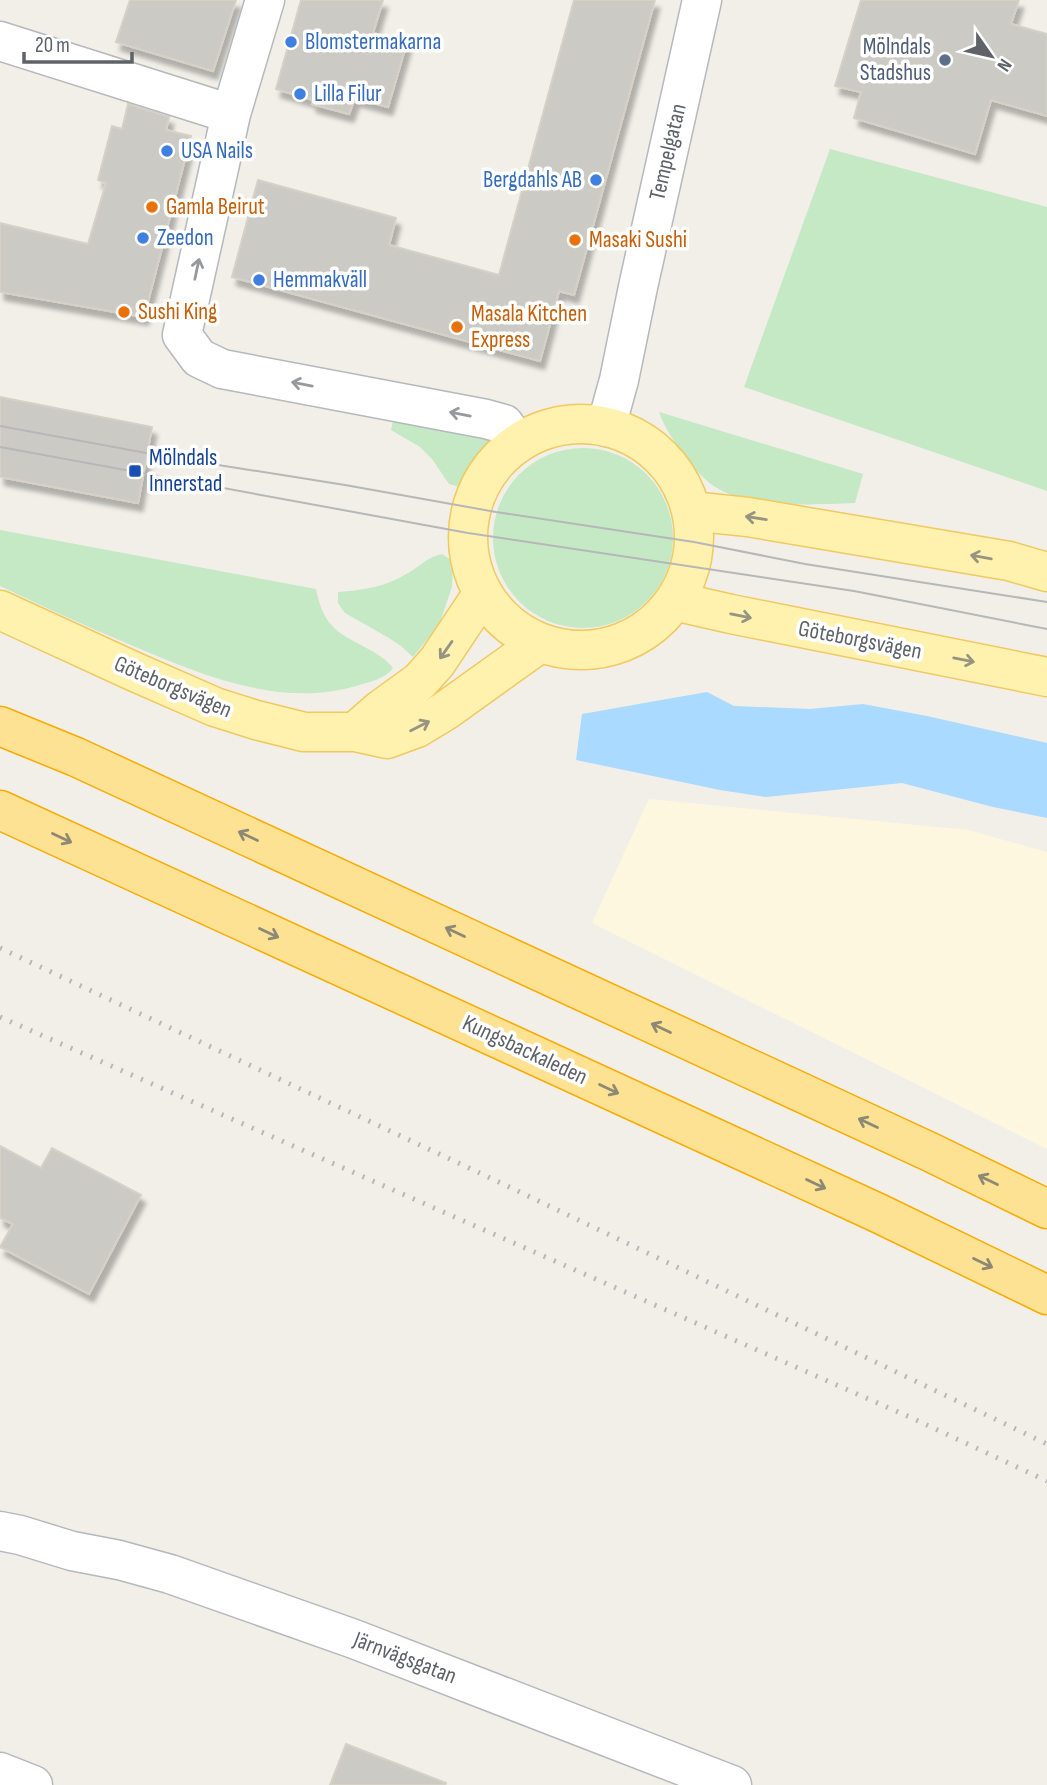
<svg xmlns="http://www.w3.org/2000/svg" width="1047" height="1785" font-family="'Sofia Sans Condensed',sans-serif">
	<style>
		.commercial { fill: #fef7e0 }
		.green { fill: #c5e8c5 }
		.water { fill: #aadaff }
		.building { fill: #cccac5; stroke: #d6d1c6; stroke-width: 2; filter: url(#shadow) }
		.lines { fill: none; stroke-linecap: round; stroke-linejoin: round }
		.minor-casing { stroke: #b5b8bc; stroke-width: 41 }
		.major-casing { stroke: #f2c960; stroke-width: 41 }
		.highway-casing { stroke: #f9ab00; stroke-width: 41 }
		.minor { stroke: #fff; stroke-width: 38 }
		.major { stroke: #fff2af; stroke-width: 38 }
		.highway { stroke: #fde293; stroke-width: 38 }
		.tram { stroke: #b6b7b8; stroke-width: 2 }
		.rail { stroke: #b6b7b8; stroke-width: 5; stroke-dasharray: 2 9; stroke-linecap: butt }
		.oneway { stroke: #979a9d }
		.oneway2 { stroke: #979581 }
		.oneway3 { stroke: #8e8975 }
		.shop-dot { fill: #3f7fe0; stroke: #fff; stroke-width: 2.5 }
		.service-dot { fill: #5c6f8a; stroke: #fff; stroke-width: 2.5 }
		.food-dot { fill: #e8710a; stroke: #fff; stroke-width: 2.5 }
		.transit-dot { fill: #1a4fb4; stroke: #fff; stroke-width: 2.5 }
		.labels { text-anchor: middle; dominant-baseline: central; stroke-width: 7; stroke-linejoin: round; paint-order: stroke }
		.shop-label { font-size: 23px; fill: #366cbe; stroke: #fff; text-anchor: start }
		.service-label { font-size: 23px; fill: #4e5e75; stroke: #fff; text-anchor: end }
		.street-label { font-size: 23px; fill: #5f6368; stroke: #fff }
		.food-label { font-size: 23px; fill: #c56008; stroke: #fff; text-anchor: start }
		.transit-label { font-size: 23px; fill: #164399; stroke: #fff; text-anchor: start }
	</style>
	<defs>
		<filter id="shadow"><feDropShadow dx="4.5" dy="8" stdDeviation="2" flood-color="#0004"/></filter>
	</defs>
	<rect width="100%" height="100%" fill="#f1efe8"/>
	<path class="commercial" d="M 649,799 L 968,830 L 1047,852 L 1047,1149 L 592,923 Z"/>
	<path class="green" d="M 830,149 L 1047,207 L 1047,491 L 744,387 Z
		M 659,412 L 863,474 L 855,503 C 815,504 752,510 717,488 C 705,481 695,469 686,458 C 675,443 665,429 659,412 Z
		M 394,416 L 496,441 L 470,470 L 463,484 L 456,486 L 449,484 L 432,459 L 420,447 L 391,430 Z
		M493 538a90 90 0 1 1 180 0a90 90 0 1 1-180 0Z
		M 0,530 L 316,589 C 324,629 339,633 372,651 C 380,656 387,660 393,668 C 385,679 369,682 356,686 C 278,709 197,673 126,643 C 83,625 42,606 0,586 Z
		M 442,554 L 450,559 L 453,566 L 452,587 L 439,625 L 413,657 L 401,646 L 389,638 L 345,613 L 338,603 L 338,592 C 364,590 386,587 408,573 C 421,566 427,557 442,554 Z"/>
	<path class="water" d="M 707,692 L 734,706 L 810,709 L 863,704 L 927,716 L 1047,743 L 1047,818 L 993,807 L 902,783 L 766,797 L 720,790 L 576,760 L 582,714 Z"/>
	<path class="building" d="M 130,0 L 236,0 L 213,71 L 116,42 Z
		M 301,0 L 383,0 L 373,33 L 407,42 L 388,107 L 355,98 L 349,114 L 312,104 L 313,100 L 276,89 Z
		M 574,0 L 655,0 L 574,295 L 559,291 L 540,361 L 232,277 L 258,180 L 396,218 L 389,245 L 499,275 Z
		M 861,0 L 1019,0 L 1011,24 L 1047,34 L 1047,116 L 991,100 L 975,154 L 854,118 L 861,92 L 835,86 Z
		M 128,104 L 169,117 L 166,130 L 191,136 L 144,317 L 0,292 L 0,223 L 88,244 L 106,183 L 98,180 L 112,126 L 122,129 Z
		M 0,397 L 152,427 L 138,503 L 0,477 Z
		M 0,1146 L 41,1168 L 52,1148 L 141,1195 L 89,1294 L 0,1247 L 13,1224 L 0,1218 Z
		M 346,1744 L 446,1783 L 445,1785 L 330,1785 Z"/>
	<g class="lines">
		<g class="minor-casing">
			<path id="minor" d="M 265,0 L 231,114 L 182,335 L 199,358 L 222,369 L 486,419 L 504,424 L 518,443
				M 0,41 L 231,114
				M 606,427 L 619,380 L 638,287 L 702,0
				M 0,1531 L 20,1535 L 72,1551 L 119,1560 L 170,1574 L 354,1639 L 732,1785
				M 0,1772 L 33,1785"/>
		</g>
		<g class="major-casing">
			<path id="major" d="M468 537a113 113 0 1 1 226 0a113 113 0 1 1-226 0Z
				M 691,511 L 748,517 L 1009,561 L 1047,572
				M 674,601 L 731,614 L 1047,677
				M 0,610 L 135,672 L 215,707 L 256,720 L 304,732 L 355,732 L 387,739 L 417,728 L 445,711 L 540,643
				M 355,732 L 380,710 L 420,681 L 437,662 L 483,593"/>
		</g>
		<g class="highway-casing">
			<path id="highway" d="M 0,726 L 76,757 L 930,1152 L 1047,1209
				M 0,810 L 878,1213 L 1047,1295"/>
		</g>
		<use href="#minor" class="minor"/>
		<use href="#major" class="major"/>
		<use href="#highway" class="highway"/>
		<path class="tram" d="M 0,426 L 168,457 L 345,485 L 496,512 L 694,542 L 805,564 L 1047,602
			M 0,447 L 468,533 L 854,591 L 1047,629"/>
		<path class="rail" d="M 0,948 L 501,1183 L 1047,1444
			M 0,1017 L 914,1419 L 1047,1481"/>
	</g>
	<defs><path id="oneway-shaft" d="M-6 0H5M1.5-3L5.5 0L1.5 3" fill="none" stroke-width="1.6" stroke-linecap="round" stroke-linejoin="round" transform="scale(1.75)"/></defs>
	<g class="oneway">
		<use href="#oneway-shaft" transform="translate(197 269) rotate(-78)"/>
		<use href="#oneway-shaft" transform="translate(302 384) rotate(-169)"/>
		<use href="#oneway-shaft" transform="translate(460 414) rotate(-169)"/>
	</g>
	<g class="oneway2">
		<use href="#oneway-shaft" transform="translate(756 518) rotate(-171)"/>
		<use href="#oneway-shaft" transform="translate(981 557) rotate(-170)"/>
		<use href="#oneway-shaft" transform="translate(741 616) rotate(11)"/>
		<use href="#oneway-shaft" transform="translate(446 650) rotate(125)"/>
		<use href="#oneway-shaft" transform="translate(964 660) rotate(11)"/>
		<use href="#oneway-shaft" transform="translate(420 726) rotate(-27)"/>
	</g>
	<g class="oneway3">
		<use href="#oneway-shaft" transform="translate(248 836) rotate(-155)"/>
		<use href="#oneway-shaft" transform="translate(62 838) rotate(25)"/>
		<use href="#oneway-shaft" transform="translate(455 932) rotate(-155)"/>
		<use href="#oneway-shaft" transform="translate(269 933) rotate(25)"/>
		<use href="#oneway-shaft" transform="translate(661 1028) rotate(-155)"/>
		<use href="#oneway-shaft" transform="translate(609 1089) rotate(25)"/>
		<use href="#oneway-shaft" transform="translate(868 1123) rotate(-155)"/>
		<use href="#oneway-shaft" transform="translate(988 1180) rotate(-154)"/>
		<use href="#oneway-shaft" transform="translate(816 1184) rotate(25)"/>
		<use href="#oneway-shaft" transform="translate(983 1263) rotate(26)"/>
	</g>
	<g class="shop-dot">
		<circle cx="291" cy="42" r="7"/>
		<circle cx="300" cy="94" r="7"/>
		<circle cx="167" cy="151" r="7"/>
		<circle cx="596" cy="180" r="7"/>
		<circle cx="143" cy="238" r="7"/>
		<circle cx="259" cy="280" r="7"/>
	</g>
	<circle class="service-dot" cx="945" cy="60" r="7"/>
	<g class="food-dot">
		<circle cx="152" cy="207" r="7"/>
		<circle cx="575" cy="240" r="7"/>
		<circle cx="124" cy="312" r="7"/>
		<circle cx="457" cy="327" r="7"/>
	</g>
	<rect class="transit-dot" x="128" y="464" width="14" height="14" rx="3.5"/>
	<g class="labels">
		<g class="shop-label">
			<text x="305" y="42">Blomstermakarna</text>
			<text x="314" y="94">Lilla Filur</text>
			<text x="181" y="151">USA Nails</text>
			<text x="582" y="180" text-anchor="end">Bergdahls AB</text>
			<text x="157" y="238">Zeedon</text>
			<text x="273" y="280">Hemmakväll</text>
		</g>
		<g class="service-label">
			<text x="931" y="47">Mölndals<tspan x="931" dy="26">Stadshus</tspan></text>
		</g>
		<g class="street-label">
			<text transform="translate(668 152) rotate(-77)">Tempelgatan</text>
			<text transform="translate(860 640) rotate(11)">Göteborgsvägen</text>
			<text transform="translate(173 687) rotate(23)">Göteborgsvägen</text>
			<text transform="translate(525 1050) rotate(25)">Kungsbackaleden</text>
			<text transform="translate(405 1658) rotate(21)">Järnvägsgatan</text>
		</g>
		<g class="food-label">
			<text x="166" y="207">Gamla Beirut</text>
			<text x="589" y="240">Masaki Sushi</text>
			<text x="138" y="312">Sushi King</text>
			<text x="471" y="314">Masala Kitchen<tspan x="471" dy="26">Express</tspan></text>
		</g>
		<g class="transit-label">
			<text x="149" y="458">Mölndals<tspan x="149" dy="26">Innerstad</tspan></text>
		</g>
	</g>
	<g transform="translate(991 56) rotate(124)" stroke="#ffffff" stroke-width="5" paint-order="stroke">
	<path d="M0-5L12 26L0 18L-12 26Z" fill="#5f6368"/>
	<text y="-10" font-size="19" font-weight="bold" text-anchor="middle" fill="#5f6368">N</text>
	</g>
	<path d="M24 52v10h108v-10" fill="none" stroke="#5f6368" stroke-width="3.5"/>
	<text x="35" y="52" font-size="21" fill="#5f6368" stroke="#ffffff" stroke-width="5" paint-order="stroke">20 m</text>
</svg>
